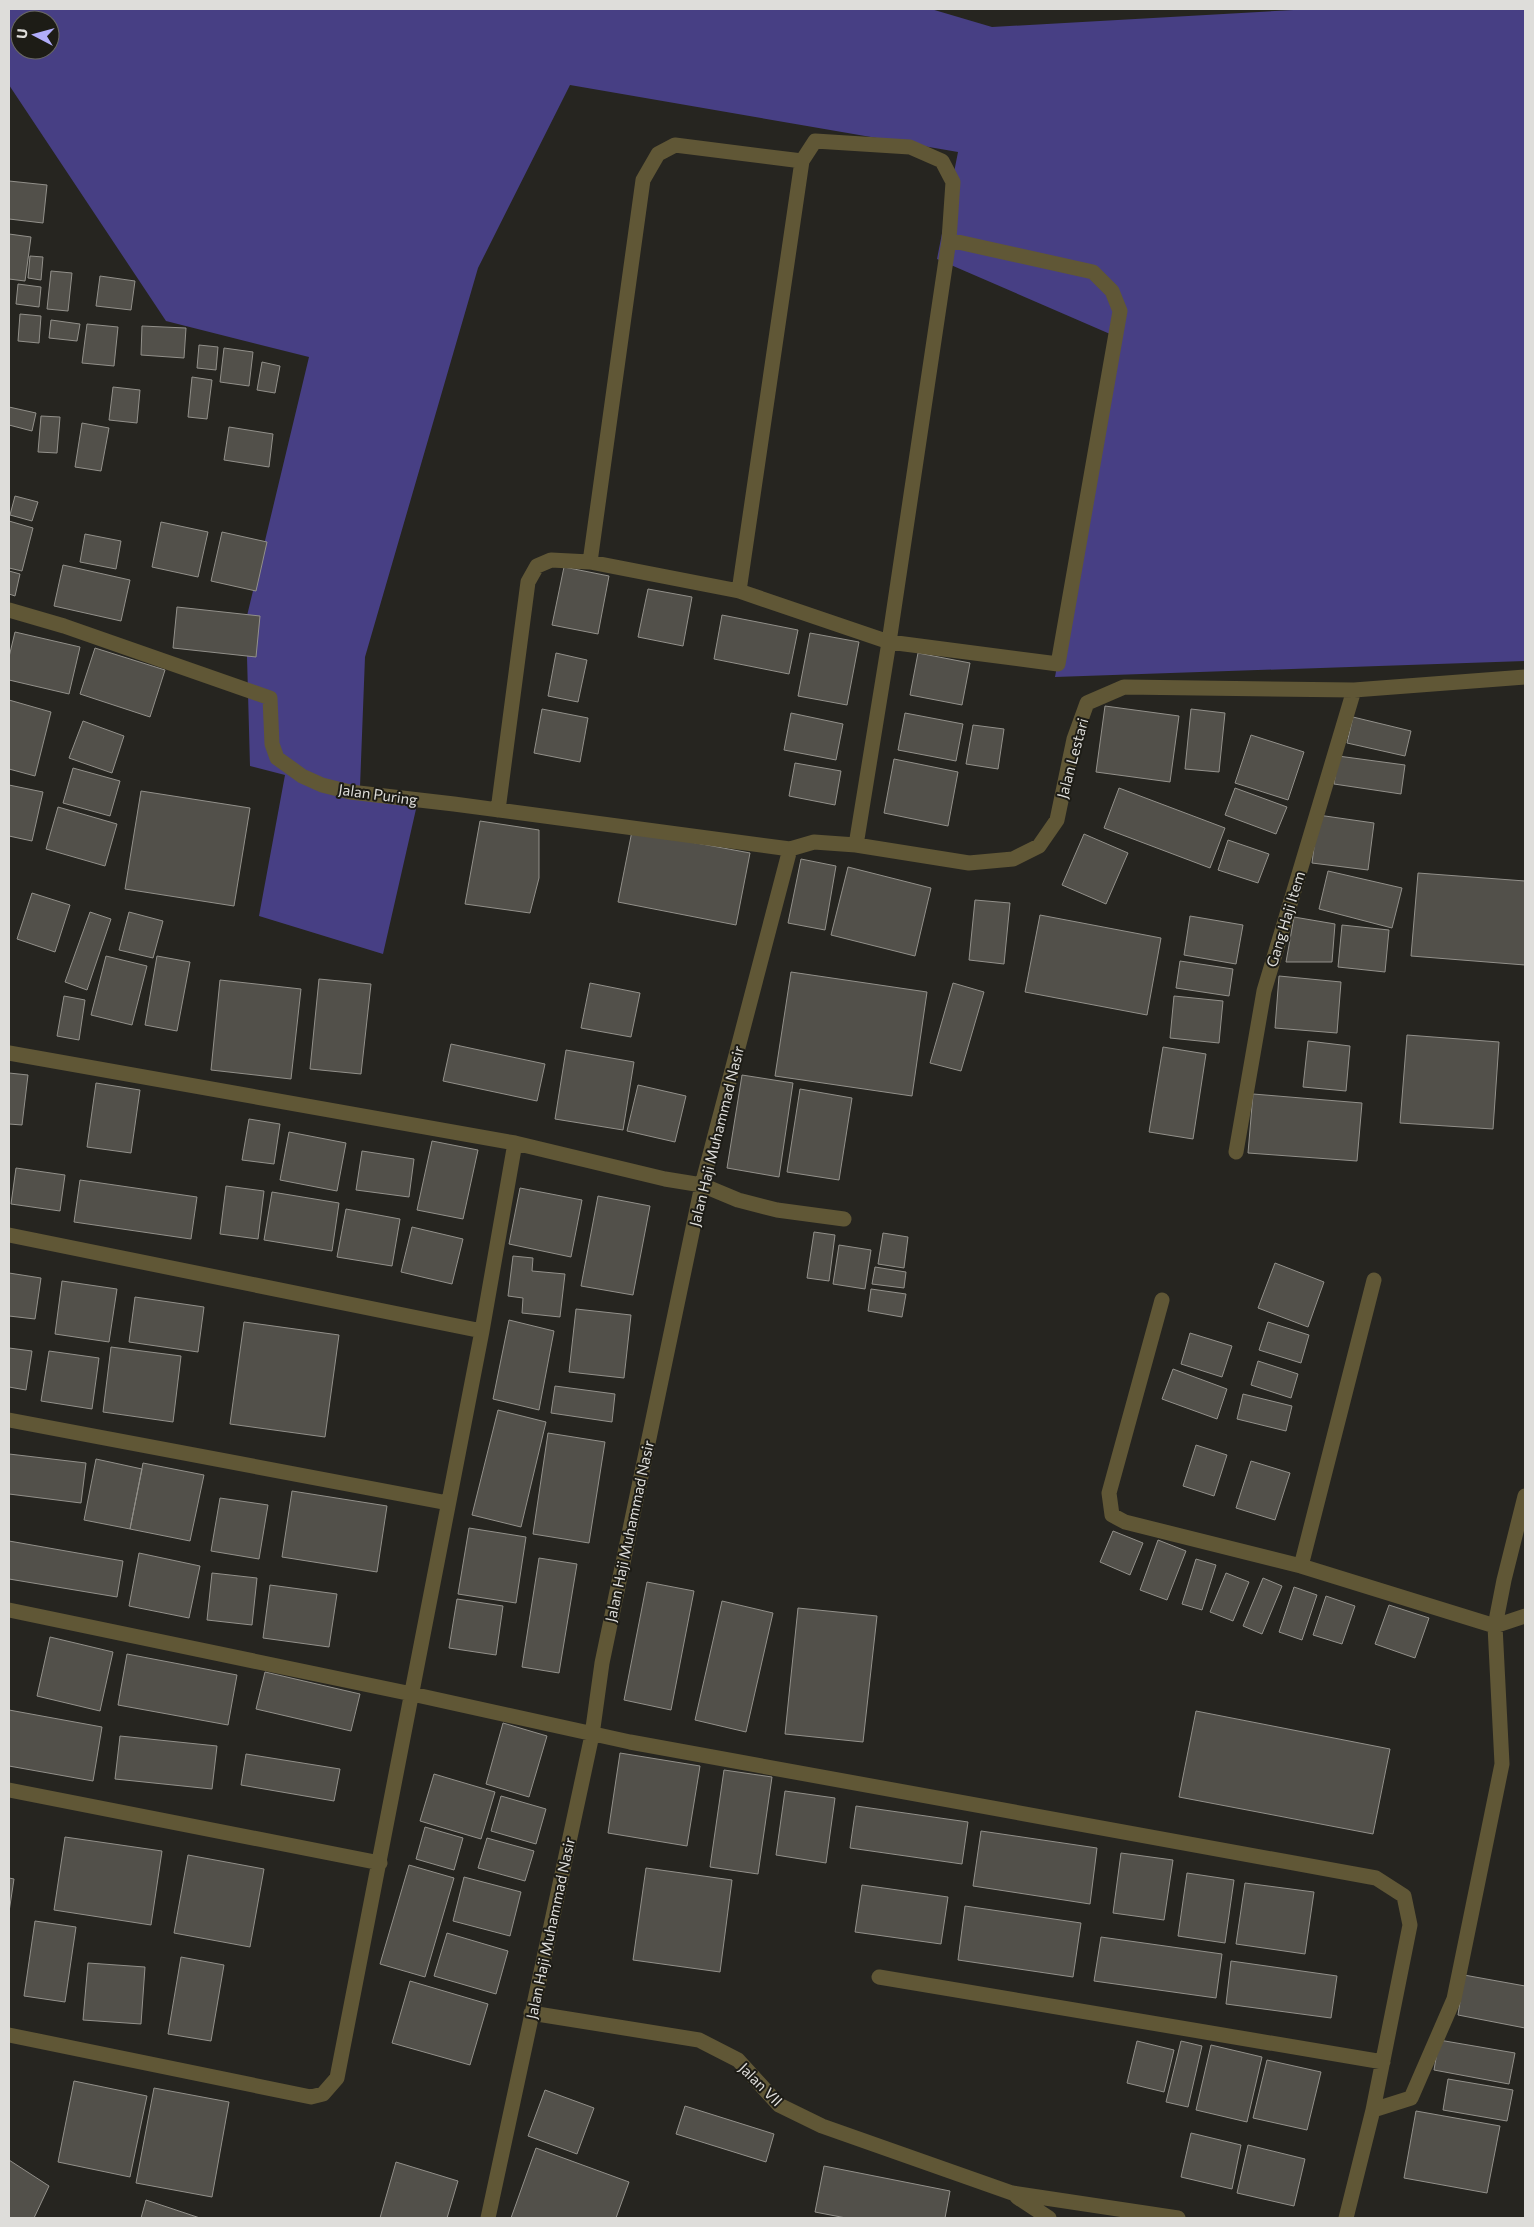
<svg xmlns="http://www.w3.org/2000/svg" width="1534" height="2227" font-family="Commissioner,sans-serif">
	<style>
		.forest { fill: #473f84; fill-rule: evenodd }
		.building { fill: #52504a; stroke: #92908a }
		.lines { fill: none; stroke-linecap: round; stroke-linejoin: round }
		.street { stroke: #605736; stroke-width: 15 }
		.labels { text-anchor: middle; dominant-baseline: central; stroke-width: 4; stroke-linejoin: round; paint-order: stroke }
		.street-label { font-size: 15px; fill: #deddda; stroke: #1d1c16 }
	</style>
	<rect width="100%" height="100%" fill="#262520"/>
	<path class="forest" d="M 9,9 L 931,9 L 992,27 L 1312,9 L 1525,9 L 1525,661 L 1055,677 L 1117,337 L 937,259 L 958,152 L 570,85 L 478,268 L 365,657 L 360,787 L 419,796 L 383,954 L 259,916 L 285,775 L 250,766 L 246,620 L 309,357 L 166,321 L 9,85 ZM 20,20 L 50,20 L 50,50 L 20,50 Z"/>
	<path class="building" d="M 9,181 L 47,185 L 43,223 L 9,219 Z
		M 9,234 L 31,237 L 25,281 L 9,279 Z
		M 30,256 L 43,257 L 41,280 L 28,278 Z
		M 51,271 L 72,273 L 68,311 L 47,309 Z
		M 100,276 L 135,281 L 131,310 L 96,306 Z
		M 18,284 L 41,287 L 39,307 L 16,304 Z
		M 20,314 L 41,316 L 39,343 L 18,341 Z
		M 51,320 L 80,324 L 77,341 L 49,338 Z
		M 87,324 L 118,327 L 114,366 L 82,363 Z
		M 142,326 L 186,328 L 184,358 L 141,355 Z
		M 199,345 L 218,347 L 216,370 L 197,368 Z
		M 224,348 L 253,352 L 249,386 L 220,382 Z
		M 262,362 L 280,366 L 275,393 L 257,390 Z
		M 192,377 L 212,380 L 207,419 L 188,417 Z
		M 113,387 L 140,390 L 137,423 L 109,420 Z
		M 9,407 L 36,413 L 32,431 L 9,425 Z
		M 41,416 L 60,417 L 57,453 L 38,452 Z
		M 82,423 L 109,428 L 101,471 L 75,467 Z
		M 229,427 L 273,434 L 269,467 L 224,460 Z
		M 15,496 L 38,502 L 32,521 L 10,515 Z
		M 9,521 L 33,528 L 22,571 L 9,568 Z
		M 161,522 L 208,532 L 198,577 L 152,567 Z
		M 222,532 L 267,542 L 256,591 L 211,581 Z
		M 85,534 L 121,541 L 116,569 L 80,562 Z
		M 63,565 L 130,580 L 121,621 L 54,606 Z
		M 564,567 L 609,576 L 598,634 L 552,625 Z
		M 9,571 L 20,574 L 15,596 L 9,594 Z
		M 648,589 L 692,597 L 683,646 L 638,637 Z
		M 177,607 L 260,616 L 256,657 L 173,648 Z
		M 722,615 L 798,630 L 789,674 L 714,659 Z
		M 15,632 L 80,647 L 69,694 L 9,680 L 9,657 Z
		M 810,633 L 859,642 L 847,705 L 798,696 Z
		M 95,648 L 165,670 L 150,717 L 80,694 Z
		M 556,653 L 587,660 L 578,702 L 548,696 Z
		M 918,653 L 970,663 L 962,705 L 910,695 Z
		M 9,700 L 51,712 L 35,776 L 9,769 Z
		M 1105,706 L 1179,716 L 1170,782 L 1096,772 Z
		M 542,709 L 588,718 L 580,762 L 534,753 Z
		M 1191,709 L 1225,713 L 1219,772 L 1185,769 Z
		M 791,713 L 843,724 L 836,760 L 784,750 Z
		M 905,713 L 963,724 L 956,761 L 898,750 Z
		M 1353,717 L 1411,731 L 1405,756 L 1347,743 Z
		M 83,721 L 124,736 L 112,773 L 69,758 Z
		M 973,725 L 1004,729 L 998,769 L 966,764 Z
		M 1251,735 L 1304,752 L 1288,800 L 1235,783 Z
		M 1338,756 L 1405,765 L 1401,794 L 1334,784 Z
		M 894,759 L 958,772 L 948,826 L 884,813 Z
		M 795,763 L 841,771 L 835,805 L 789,796 Z
		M 73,768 L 120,781 L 110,816 L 63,803 Z
		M 9,785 L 43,792 L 32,841 L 9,836 Z
		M 1119,788 L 1225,828 L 1210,868 L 1104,828 Z
		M 1235,788 L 1287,807 L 1276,834 L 1225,815 Z
		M 141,791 L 250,808 L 234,906 L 125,889 Z
		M 58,807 L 117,824 L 105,866 L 46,849 Z
		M 1318,815 L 1374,823 L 1368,870 L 1312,863 Z
		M 480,821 L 539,830 L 539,878 L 530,913 L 465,904 Z
		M 632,831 L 750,853 L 736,925 L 618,902 Z
		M 1084,834 L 1128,853 L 1106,904 L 1062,885 Z
		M 1228,840 L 1269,854 L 1258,883 L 1218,870 Z
		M 801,859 L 836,866 L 825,930 L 788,923 Z
		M 848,867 L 931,888 L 915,956 L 831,935 Z
		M 1328,871 L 1402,888 L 1392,928 L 1319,909 Z
		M 1418,873 L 1525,881 L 1525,965 L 1411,956 Z
		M 32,893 L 70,905 L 55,952 L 17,939 Z
		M 975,900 L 1010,903 L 1004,964 L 969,960 Z
		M 90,912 L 111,919 L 87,990 L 65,982 Z
		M 129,912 L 163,921 L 153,958 L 119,950 Z
		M 1040,915 L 1161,938 L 1147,1015 L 1025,992 Z
		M 1190,916 L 1243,925 L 1236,964 L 1184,955 Z
		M 1294,917 L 1335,924 L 1332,962 L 1286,962 Z
		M 1342,925 L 1389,930 L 1385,972 L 1338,967 Z
		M 106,956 L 147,966 L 132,1025 L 91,1015 Z
		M 157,956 L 190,962 L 177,1031 L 145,1025 Z
		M 1180,961 L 1233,969 L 1229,996 L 1176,988 Z
		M 791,972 L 927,992 L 912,1096 L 775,1076 Z
		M 1279,976 L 1341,982 L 1337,1033 L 1275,1028 Z
		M 319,979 L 371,984 L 361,1074 L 310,1069 Z
		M 220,980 L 301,989 L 291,1079 L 211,1070 Z
		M 590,983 L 640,993 L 631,1037 L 581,1028 Z
		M 953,983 L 984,992 L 961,1071 L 930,1063 Z
		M 64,996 L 85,1000 L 79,1040 L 57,1036 Z
		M 1174,996 L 1223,1001 L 1219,1043 L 1170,1038 Z
		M 1407,1035 L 1499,1042 L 1493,1129 L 1400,1123 Z
		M 1308,1041 L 1350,1046 L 1346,1091 L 1303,1087 Z
		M 451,1044 L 545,1064 L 537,1101 L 443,1081 Z
		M 1163,1047 L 1206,1054 L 1193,1139 L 1149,1132 Z
		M 566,1050 L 634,1062 L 623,1130 L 555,1119 Z
		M 9,1073 L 28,1075 L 22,1125 L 9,1124 Z
		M 742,1075 L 793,1083 L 779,1177 L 727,1168 Z
		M 96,1083 L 140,1090 L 131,1153 L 87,1147 Z
		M 638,1085 L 686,1096 L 675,1142 L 627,1131 Z
		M 800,1089 L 852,1098 L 839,1180 L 787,1172 Z
		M 1253,1094 L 1362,1103 L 1357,1161 L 1248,1153 Z
		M 249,1119 L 280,1124 L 274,1164 L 242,1160 Z
		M 289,1132 L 346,1143 L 337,1191 L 280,1180 Z
		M 432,1141 L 478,1150 L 463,1219 L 417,1210 Z
		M 362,1151 L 414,1159 L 409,1197 L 356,1190 Z
		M 16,1168 L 65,1175 L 60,1211 L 11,1204 Z
		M 80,1180 L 197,1197 L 191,1239 L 74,1222 Z
		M 226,1186 L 264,1191 L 258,1239 L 220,1234 Z
		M 520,1188 L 582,1200 L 571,1257 L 509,1244 Z
		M 272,1192 L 339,1203 L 332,1251 L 264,1240 Z
		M 598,1196 L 650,1206 L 633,1295 L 581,1286 Z
		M 346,1209 L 400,1219 L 392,1266 L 337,1257 Z
		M 412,1227 L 463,1239 L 452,1284 L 401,1272 Z
		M 814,1232 L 835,1235 L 829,1281 L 807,1278 Z
		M 883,1233 L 908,1237 L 904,1268 L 878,1264 Z
		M 839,1245 L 871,1250 L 865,1289 L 833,1284 Z
		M 513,1256 L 533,1258 L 532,1271 L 565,1274 L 560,1317 L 522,1313 L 523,1298 L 508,1296 Z
		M 1275,1263 L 1324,1282 L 1308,1327 L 1258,1308 Z
		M 875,1267 L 906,1272 L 904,1288 L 872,1284 Z
		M 9,1273 L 41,1278 L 35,1319 L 9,1316 Z
		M 62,1281 L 117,1289 L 109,1342 L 55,1334 Z
		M 871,1289 L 906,1294 L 902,1317 L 868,1311 Z
		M 135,1297 L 204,1307 L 198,1352 L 129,1342 Z
		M 576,1309 L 631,1315 L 624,1378 L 569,1372 Z
		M 509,1320 L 554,1331 L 539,1410 L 493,1399 Z
		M 244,1322 L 339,1335 L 325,1437 L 230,1424 Z
		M 1268,1322 L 1309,1335 L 1301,1363 L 1259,1350 Z
		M 1190,1333 L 1232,1346 L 1222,1377 L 1181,1364 Z
		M 111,1347 L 181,1356 L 173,1422 L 103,1412 Z
		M 9,1348 L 32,1351 L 26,1390 L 9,1387 Z
		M 49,1351 L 99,1358 L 92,1409 L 41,1401 Z
		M 1258,1361 L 1298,1374 L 1291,1398 L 1251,1385 Z
		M 1173,1369 L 1227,1389 L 1217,1419 L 1162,1399 Z
		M 555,1386 L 615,1394 L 612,1422 L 551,1413 Z
		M 1243,1394 L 1292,1406 L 1286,1431 L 1237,1419 Z
		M 498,1410 L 546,1422 L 521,1527 L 472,1515 Z
		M 548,1433 L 605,1442 L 589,1543 L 533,1534 Z
		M 1196,1445 L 1227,1455 L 1214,1496 L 1183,1486 Z
		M 9,1454 L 86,1463 L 81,1503 L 9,1494 Z
		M 96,1459 L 142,1469 L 130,1529 L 84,1520 Z
		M 1251,1461 L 1290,1473 L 1275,1520 L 1236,1508 Z
		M 143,1463 L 204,1475 L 190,1541 L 130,1529 Z
		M 292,1491 L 387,1506 L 377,1572 L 282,1557 Z
		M 220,1498 L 268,1505 L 259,1559 L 211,1551 Z
		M 469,1528 L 526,1537 L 516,1603 L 458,1594 Z
		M 1113,1531 L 1143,1543 L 1130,1575 L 1100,1562 Z
		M 1158,1540 L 1186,1551 L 1167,1600 L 1140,1590 Z
		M 9,1541 L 123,1561 L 117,1597 L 9,1579 Z
		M 139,1553 L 200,1566 L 189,1618 L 129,1606 Z
		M 539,1558 L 577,1564 L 559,1673 L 522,1667 Z
		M 1196,1559 L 1216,1565 L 1202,1610 L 1182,1604 Z
		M 212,1573 L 257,1578 L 252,1625 L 207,1620 Z
		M 1226,1573 L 1249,1582 L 1233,1621 L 1210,1612 Z
		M 1263,1578 L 1282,1586 L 1262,1634 L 1243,1626 Z
		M 647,1582 L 694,1591 L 671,1710 L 624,1700 Z
		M 270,1585 L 337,1594 L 329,1647 L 263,1638 Z
		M 1294,1587 L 1317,1595 L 1302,1640 L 1279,1632 Z
		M 1326,1596 L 1355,1606 L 1342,1644 L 1313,1635 Z
		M 457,1599 L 503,1606 L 496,1655 L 449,1648 Z
		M 722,1601 L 773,1613 L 746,1732 L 695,1720 Z
		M 1389,1605 L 1429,1618 L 1415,1658 L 1375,1644 Z
		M 798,1608 L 877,1616 L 863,1742 L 785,1734 Z
		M 50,1637 L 113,1652 L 100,1711 L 37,1696 Z
		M 127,1654 L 237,1675 L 228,1725 L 118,1705 Z
		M 265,1672 L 360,1694 L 351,1731 L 256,1709 Z
		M 9,1710 L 102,1727 L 93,1781 L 9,1766 Z
		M 1196,1711 L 1390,1749 L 1373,1834 L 1179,1797 Z
		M 503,1723 L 547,1736 L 529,1797 L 486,1784 Z
		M 120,1736 L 217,1746 L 212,1789 L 115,1779 Z
		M 620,1753 L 700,1766 L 687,1846 L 608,1833 Z
		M 246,1754 L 340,1769 L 334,1801 L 241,1785 Z
		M 724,1770 L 772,1777 L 758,1874 L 710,1867 Z
		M 434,1774 L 495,1792 L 481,1839 L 420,1821 Z
		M 785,1791 L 835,1798 L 826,1863 L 776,1855 Z
		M 501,1796 L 546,1809 L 536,1844 L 491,1831 Z
		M 856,1806 L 968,1822 L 962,1864 L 850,1848 Z
		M 425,1827 L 463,1838 L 454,1870 L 416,1859 Z
		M 981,1831 L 1097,1848 L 1090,1904 L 973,1886 Z
		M 65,1837 L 162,1851 L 151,1925 L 54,1910 Z
		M 487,1838 L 534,1851 L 525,1881 L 478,1868 Z
		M 1121,1853 L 1173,1860 L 1164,1920 L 1113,1913 Z
		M 188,1855 L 264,1869 L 250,1947 L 174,1933 Z
		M 409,1865 L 454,1878 L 425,1977 L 380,1964 Z
		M 646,1868 L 732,1880 L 720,1972 L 633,1960 Z
		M 1187,1873 L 1234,1880 L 1225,1943 L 1178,1936 Z
		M 464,1877 L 521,1892 L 510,1936 L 453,1921 Z
		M 9,1878 L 14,1879 L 9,1912 Z
		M 1245,1883 L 1314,1892 L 1305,1954 L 1236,1944 Z
		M 862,1885 L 948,1897 L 941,1944 L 855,1932 Z
		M 965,1906 L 1081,1923 L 1073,1977 L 958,1960 Z
		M 35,1921 L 76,1927 L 65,2002 L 24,1996 Z
		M 447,1933 L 508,1951 L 496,1994 L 434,1976 Z
		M 1101,1937 L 1222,1954 L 1216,1998 L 1094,1981 Z
		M 181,1957 L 224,1965 L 211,2041 L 168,2034 Z
		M 1231,1961 L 1337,1976 L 1331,2018 L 1226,2004 Z
		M 88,1963 L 145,1967 L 141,2024 L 83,2020 Z
		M 1464,1975 L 1525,1986 L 1525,2028 L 1458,2015 Z
		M 410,1981 L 488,2004 L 470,2065 L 392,2043 Z
		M 1439,2040 L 1515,2053 L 1509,2084 L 1434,2070 Z
		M 1137,2041 L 1174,2050 L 1164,2092 L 1127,2083 Z
		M 1181,2041 L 1202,2046 L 1188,2107 L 1166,2102 Z
		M 1211,2045 L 1262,2057 L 1247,2122 L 1196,2110 Z
		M 1267,2060 L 1321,2072 L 1307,2130 L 1253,2118 Z
		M 1448,2079 L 1513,2090 L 1507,2121 L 1443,2110 Z
		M 74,2081 L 147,2096 L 130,2177 L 58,2162 Z
		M 154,2088 L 229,2102 L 212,2197 L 136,2183 Z
		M 545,2090 L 594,2108 L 577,2154 L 528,2136 Z
		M 685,2106 L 774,2134 L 766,2162 L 676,2134 Z
		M 1416,2111 L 1500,2126 L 1487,2193 L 1404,2178 Z
		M 1191,2133 L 1241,2145 L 1232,2189 L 1181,2177 Z
		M 1248,2145 L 1305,2159 L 1294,2206 L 1237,2193 Z
		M 536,2148 L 629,2182 L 616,2218 L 511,2218 Z
		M 9,2160 L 49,2186 L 34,2218 L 9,2218 Z
		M 396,2162 L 458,2181 L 447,2218 L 380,2218 Z
		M 824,2166 L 950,2191 L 945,2218 L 846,2218 L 815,2212 Z
		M 146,2200 L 200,2218 L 141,2218 Z"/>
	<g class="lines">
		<path class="street" d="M 590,562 L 643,180 L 658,154 L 675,145 L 802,161
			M 739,591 L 802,161 L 815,141 L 910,147 L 942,161 L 953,182 L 949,240 L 889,642 L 856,845
			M 9,610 L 64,626 L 270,698 L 272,744 L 277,758 L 302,776 L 322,785 L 350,792 L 454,804 L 790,849 L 814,842 L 856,845 L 969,863 L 1013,859 L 1039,846 L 1057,820 L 1074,739 L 1087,703 L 1124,687 L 1354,690 L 1525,677
			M 498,810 L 528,582 L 537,566 L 551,560 L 590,562 L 739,591 L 889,642 L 1058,664 L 1120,311 L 1112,291 L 1093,272 L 949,240
			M 9,1053 L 515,1143 L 665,1179 L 702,1185 L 738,1200 L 777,1210 L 844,1219
			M 1236,1152 L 1264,991 L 1354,690
			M 9,1235 L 482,1331
			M 1162,1300 L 1109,1493 L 1112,1515 L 1125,1522 L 1301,1566 L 1495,1626 L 1525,1616
			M 9,1420 L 448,1503
			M 1301,1566 L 1374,1280
			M 9,1610 L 412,1694 L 630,1742 L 1376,1878 L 1404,1896 L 1410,1925 L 1373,2110
			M 9,1790 L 380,1863
			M 879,1977 L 1383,2062
			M 531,2013 L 699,2040 L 738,2060 L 779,2105 L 822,2126 L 1012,2193 L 1178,2218
			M 9,2035 L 311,2097 L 323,2094 L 337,2078 L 482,1331 L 515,1143
			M 1017,2197 L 1049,2218
			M 488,2218 L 592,1735 L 602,1663 L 702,1185 L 790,849
			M 1346,2218 L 1373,2110 L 1411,2098 L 1454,1999 L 1502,1764 L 1495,1626 L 1504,1580 L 1525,1496"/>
	</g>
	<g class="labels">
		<g class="street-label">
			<text transform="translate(1072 758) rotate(-75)">Jalan Lestari</text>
			<text transform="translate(378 794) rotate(8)">Jalan Puring</text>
			<text transform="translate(1285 919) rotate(-73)">Gang Haji Item</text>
			<text transform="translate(716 1136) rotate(-76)">Jalan Haji Muhammad Nasir</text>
			<text transform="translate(629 1531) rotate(-78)">Jalan Haji Muhammad Nasir</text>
			<text transform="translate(550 1928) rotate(-78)">Jalan Haji Muhammad Nasir</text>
			<text transform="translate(761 2084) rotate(45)">Jalan VII</text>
		</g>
	</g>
	<rect width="1534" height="2227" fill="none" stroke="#deddda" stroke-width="20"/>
	<g transform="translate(35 35) rotate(276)"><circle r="24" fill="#1d1c16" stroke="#6a6964"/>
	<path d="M0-4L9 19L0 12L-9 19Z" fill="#b1adfa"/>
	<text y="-8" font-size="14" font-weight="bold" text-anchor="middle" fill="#deddda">U</text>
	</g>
</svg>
